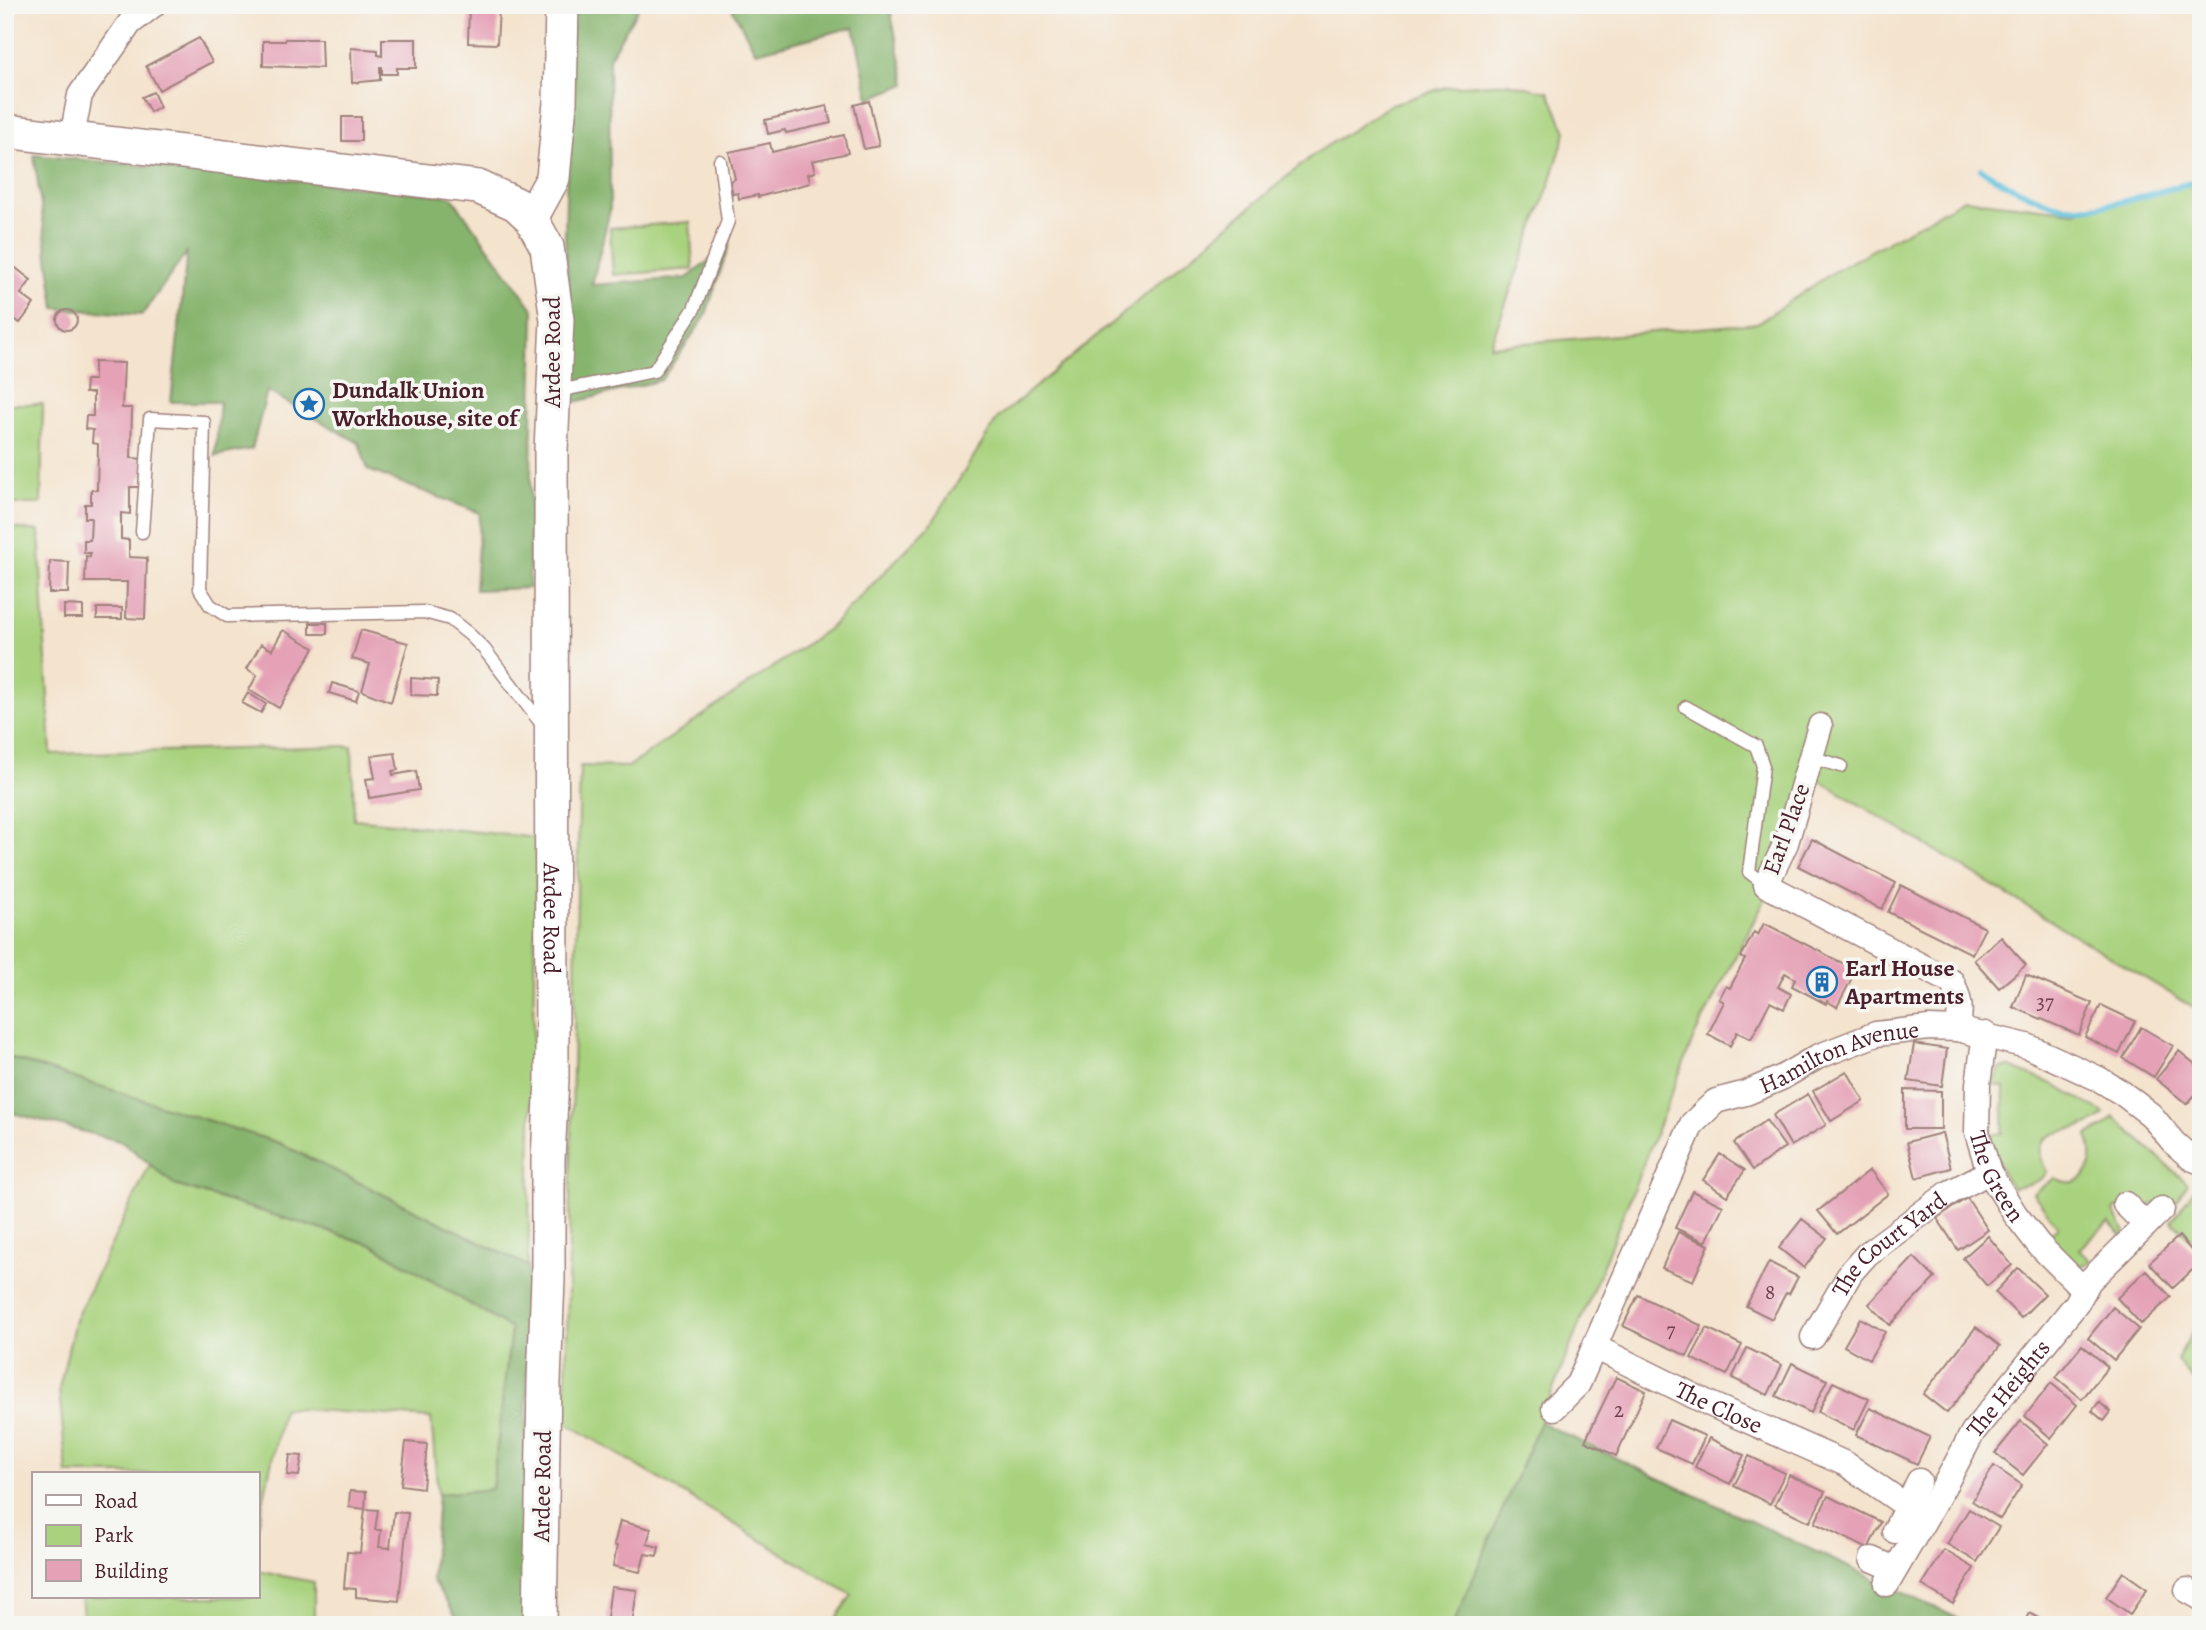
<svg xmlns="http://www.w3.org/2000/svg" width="2206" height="1630" font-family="Alegreya,serif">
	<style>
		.green { fill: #a9d27e; stroke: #7a7854; stroke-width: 2 }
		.forest { fill: #86b46d; stroke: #686a4c; stroke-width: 2 }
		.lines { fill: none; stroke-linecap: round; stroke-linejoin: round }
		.stream { stroke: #60c1de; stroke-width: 6 }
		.building { fill: #e5a2b7 }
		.lane-casing { stroke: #9f817c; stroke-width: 15 }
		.street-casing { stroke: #9f817c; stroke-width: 27 }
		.secondary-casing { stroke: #9f817c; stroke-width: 36 }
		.lane { stroke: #fff; stroke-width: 12 }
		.street { stroke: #fff; stroke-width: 24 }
		.secondary { stroke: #fff; stroke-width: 33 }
		.labels { text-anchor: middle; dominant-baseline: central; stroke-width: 7; stroke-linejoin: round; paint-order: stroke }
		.number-label { font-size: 21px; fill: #71404e }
		.street-label { font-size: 24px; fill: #4a1f2b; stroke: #f6f6f2 }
		.poi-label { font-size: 24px; font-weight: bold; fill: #4a1f2b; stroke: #f6f6f2; text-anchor: start }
	</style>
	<rect width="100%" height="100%" fill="#f6f6f2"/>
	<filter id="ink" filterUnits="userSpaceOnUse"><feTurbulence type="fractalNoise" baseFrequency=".0143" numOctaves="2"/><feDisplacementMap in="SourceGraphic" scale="14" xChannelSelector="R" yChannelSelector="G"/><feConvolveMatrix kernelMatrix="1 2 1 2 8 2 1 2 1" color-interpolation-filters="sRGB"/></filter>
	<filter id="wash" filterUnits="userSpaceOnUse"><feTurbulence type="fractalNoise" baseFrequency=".00686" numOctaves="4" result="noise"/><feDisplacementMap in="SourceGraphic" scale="28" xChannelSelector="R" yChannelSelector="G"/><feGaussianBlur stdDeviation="1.57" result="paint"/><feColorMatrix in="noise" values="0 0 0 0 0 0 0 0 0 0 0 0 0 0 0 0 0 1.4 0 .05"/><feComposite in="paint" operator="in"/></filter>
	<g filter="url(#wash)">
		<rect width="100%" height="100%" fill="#f4e3cd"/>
		<path class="green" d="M 1507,83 L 1549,92 L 1566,132 L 1550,183 L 1490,346 L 1757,323 L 1835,271 L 1964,199 L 2074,212 L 2201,183 L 2201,1012 L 1819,780 L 1766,897 L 1695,1035 L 1540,1422 L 1453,1625 L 831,1625 L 852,1595 L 565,1422 L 580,766 L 628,767 L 831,627 L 932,523 L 998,418 L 1313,155 L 1392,104 L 1446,87 Z
			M 690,222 L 693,269 L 613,275 L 610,228 Z
			M 5,404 L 43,404 L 41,504 L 5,504 Z
			M 5,527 L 39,531 L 51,754 L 352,746 L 354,819 L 537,838 L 528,1266 L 279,1143 L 5,1056 Z
			M 2010,1067 L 2050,1083 L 2104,1113 C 2088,1139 2019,1119 2047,1172 C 2039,1185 2025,1184 2012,1188 L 2002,1172 L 1989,1135 L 2003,1133 L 2004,1087 L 1994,1085 L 2000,1068 Z
			M 2114,1117 L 2188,1184 L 2170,1212 L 2159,1203 C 2145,1207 2131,1206 2116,1208 L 2114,1211 L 2125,1233 L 2121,1236 L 2109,1222 L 2079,1249 L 2092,1262 L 2080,1266 L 2072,1262 L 2046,1237 L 2058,1227 L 2033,1193 L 2055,1178 C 2085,1194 2099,1161 2087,1136 L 2107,1125 Z
			M 150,1164 L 175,1185 L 373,1245 L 511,1329 L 492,1490 L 438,1494 L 431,1418 L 283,1408 L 257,1530 L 257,1474 L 67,1474 L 59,1389 L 75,1320 Z
			M 2195,1188 L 2201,1190 L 2201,1239 L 2192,1240 L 2172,1221 Z
			M 2201,1316 L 2201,1391 L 2177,1360 Z
			M 257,1571 L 314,1582 L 314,1625 L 81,1625 L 83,1615 L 81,1597 L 257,1597 Z"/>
		<path class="forest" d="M 571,5 L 640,5 L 609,58 L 610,210 L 592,285 L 687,278 L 729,245 L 705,317 L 661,380 L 575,402 L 565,237 Z
			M 730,5 L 889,5 L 906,84 L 869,99 L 854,27 L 756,52 Z
			M 34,155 L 451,196 L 534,310 L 529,588 L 475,590 L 480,513 L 368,470 L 359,443 L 267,391 L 252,449 L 215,456 L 220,402 L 171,402 L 187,252 L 142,315 L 55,308 Z
			M 5,1056 L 279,1143 L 528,1266 L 525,1625 L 458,1625 L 459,1621 L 432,1580 L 438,1494 L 492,1489 L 511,1329 L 373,1245 L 175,1185 L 123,1142 L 5,1111 Z
			M 1540,1422 L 1567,1435 L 1972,1625 L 1453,1625 Z"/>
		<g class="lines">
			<path class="stream" d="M 1981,169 C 1999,181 2038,201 2059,206 C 2098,215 2160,189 2201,181"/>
		</g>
		<g id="blocks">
			<path class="building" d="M 469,5 L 504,5 L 504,8 L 499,8 L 497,44 L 468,43 Z
				M 199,38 L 212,62 L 159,90 L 146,66 Z
				M 285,39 L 321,39 L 322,68 L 263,66 L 263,41 L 285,41 Z
				M 382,39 L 416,39 L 416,68 L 397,68 L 397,74 L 382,74 L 382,67 L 380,67 L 380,80 L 352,83 L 351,48 L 378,50 L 378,55 L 382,56 Z
				M 153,92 L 160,107 L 150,112 L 142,97 Z
				M 869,101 L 879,146 L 864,149 L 854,105 Z
				M 827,106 L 831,123 L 786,133 L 785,130 L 768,134 L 765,120 Z
				M 342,117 L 361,117 L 361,141 L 342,141 Z
				M 844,135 L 848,153 L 812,161 L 815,172 L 808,174 L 810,183 L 758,197 L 758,195 L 739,199 L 738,193 L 733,194 L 730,181 L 735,179 L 729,152 L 770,143 L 772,152 Z
				M 5,255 L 14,262 L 12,265 L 31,280 L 21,294 L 34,304 L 20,323 L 5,312 Z
				M57 320a10 10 0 1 1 20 0a10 10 0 1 1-20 0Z
				M 94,362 L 124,363 L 122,408 L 132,408 L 131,458 L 145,459 L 145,476 L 140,476 L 139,487 L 130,487 L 130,514 L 121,513 L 121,539 L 129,540 L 129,557 L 147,558 L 145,619 L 126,618 L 127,582 L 85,582 L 86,556 L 90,557 L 90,553 L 84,553 L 84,540 L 90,540 L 91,518 L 85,518 L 85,504 L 91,504 L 91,490 L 97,490 L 98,444 L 92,443 L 93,430 L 85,429 L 86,416 L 93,416 L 93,393 L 85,393 L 86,380 L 94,380 Z
				M 50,561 L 69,562 L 68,593 L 49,593 Z
				M 64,605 L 83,606 L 83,618 L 64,618 Z
				M 97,608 L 122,608 L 122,619 L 97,619 Z
				M 310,623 L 327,623 L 327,634 L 310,634 Z
				M 283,630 L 314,648 L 279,708 L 249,690 L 257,675 L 247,669 L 261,644 L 272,650 Z
				M 361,630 L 408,643 L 391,702 L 362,691 L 370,664 L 352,659 Z
				M 411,678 L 438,680 L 437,696 L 411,695 Z
				M 332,683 L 359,691 L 356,701 L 329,693 Z
				M 248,693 L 266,704 L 261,713 L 242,703 Z
				M 395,753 L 398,770 L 392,771 L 393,775 L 416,771 L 419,790 L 369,798 L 366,779 L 375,778 L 371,756 Z
				M 1812,839 L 1896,883 L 1882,909 L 1798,866 Z
				M 1901,885 L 1985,928 L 1972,954 L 1888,912 Z
				M 1764,923 L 1856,970 L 1837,1007 L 1827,1001 L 1826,1004 L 1792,986 L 1795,979 L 1785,973 L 1778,987 L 1791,994 L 1784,1009 L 1770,1002 L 1751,1039 L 1737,1032 L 1730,1046 L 1708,1034 L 1724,1002 L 1719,999 L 1726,986 L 1730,988 L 1745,959 L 1741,957 L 1754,932 L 1758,935 Z
				M 2001,937 L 2026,965 L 1999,988 L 1974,960 Z
				M 2026,975 L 2092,1003 L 2079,1035 L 2013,1007 Z
				M 2101,1005 L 2135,1021 L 2119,1054 L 2085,1037 Z
				M 2141,1027 L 2173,1046 L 2154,1077 L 2123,1058 Z
				M 1914,1044 L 1947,1049 L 1942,1086 L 1908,1081 Z
				M 2179,1051 L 2201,1069 L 2201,1088 L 2187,1104 L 2156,1079 Z
				M 1847,1071 L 1864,1101 L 1831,1121 L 1813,1091 Z
				M 1905,1090 L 1941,1091 L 1941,1129 L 1905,1129 Z
				M 1808,1094 L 1826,1125 L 1791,1146 L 1773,1115 Z
				M 1766,1120 L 1785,1147 L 1753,1170 L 1734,1143 Z
				M 1942,1133 L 1951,1168 L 1916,1178 L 1907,1142 Z
				M 1720,1154 L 1745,1170 L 1727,1196 L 1703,1180 Z
				M 1870,1170 L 1888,1194 L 1837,1234 L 1818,1211 Z
				M 1692,1191 L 1723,1206 L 1706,1242 L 1675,1228 Z
				M 1967,1198 L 1988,1230 L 1958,1250 L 1937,1218 Z
				M 1802,1219 L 1827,1238 L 1804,1268 L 1779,1248 Z
				M 1678,1232 L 1709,1245 L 1693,1281 L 1662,1268 Z
				M 1988,1236 L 2012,1265 L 1987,1286 L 1963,1258 Z
				M 2179,1236 L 2201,1262 L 2173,1288 L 2149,1263 Z
				M 1914,1257 L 1935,1278 L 1890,1325 L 1869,1304 Z
				M 1769,1262 L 1798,1277 L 1789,1294 L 1786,1293 L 1772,1319 L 1746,1306 Z
				M 2018,1268 L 2045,1294 L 2021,1318 L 1995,1292 Z
				M 2146,1270 L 2171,1297 L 2141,1324 L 2117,1298 Z
				M 1638,1295 L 1702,1326 L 1687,1356 L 1623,1326 Z
				M 2113,1307 L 2139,1329 L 2114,1360 L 2088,1338 Z
				M 1860,1318 L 1885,1332 L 1869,1360 L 1844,1346 Z
				M 1976,1327 L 2000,1346 L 1947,1413 L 1923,1394 Z
				M 1707,1328 L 1742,1345 L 1727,1375 L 1691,1358 Z
				M 2082,1345 L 2108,1367 L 2082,1399 L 2056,1377 Z
				M 1747,1348 L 1782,1365 L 1768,1395 L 1732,1378 Z
				M 1792,1363 L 1827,1380 L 1811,1413 L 1776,1396 Z
				M 1616,1377 L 1646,1391 L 1616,1456 L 1585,1441 Z
				M 1833,1382 L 1869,1399 L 1854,1430 L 1818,1412 Z
				M 2051,1383 L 2077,1405 L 2051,1438 L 2025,1416 Z
				M 2099,1402 L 2111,1412 L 2104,1421 L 2092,1411 Z
				M 1870,1408 L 1930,1437 L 1917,1464 L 1856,1435 Z
				M 1669,1420 L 1705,1436 L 1692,1464 L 1656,1448 Z
				M 2021,1421 L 2048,1444 L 2023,1475 L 1995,1453 Z
				M 1709,1438 L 1744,1455 L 1730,1484 L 1695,1467 Z
				M 406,1442 L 427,1444 L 423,1488 L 401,1485 Z
				M 290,1455 L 302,1456 L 299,1476 L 287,1475 Z
				M 1749,1456 L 1785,1473 L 1770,1504 L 1734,1486 Z
				M 1994,1466 L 2022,1485 L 2000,1519 L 1972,1501 Z
				M 1789,1475 L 1825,1492 L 1810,1522 L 1775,1505 Z
				M 350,1491 L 366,1492 L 365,1509 L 349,1507 Z
				M 1828,1496 L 1881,1522 L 1868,1549 L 1815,1523 Z
				M 365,1509 L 378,1510 L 375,1530 L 381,1530 L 379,1547 L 390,1548 L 394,1512 L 408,1513 L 399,1601 L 356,1597 L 356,1589 L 344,1588 L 347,1552 L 360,1553 Z
				M 1969,1509 L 1999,1527 L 1977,1562 L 1947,1544 Z
				M 620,1521 L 651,1529 L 647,1544 L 659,1547 L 657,1556 L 645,1554 L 640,1572 L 613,1566 L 617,1546 L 614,1545 Z
				M 1944,1550 L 1974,1568 L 1953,1604 L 1922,1585 Z
				M 2123,1572 L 2147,1589 L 2130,1614 L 2106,1597 Z
				M 611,1587 L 637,1590 L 632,1625 L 606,1625 Z
				M 2030,1613 L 2052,1625 L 2024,1625 Z"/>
		</g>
	</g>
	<g filter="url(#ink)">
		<use href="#blocks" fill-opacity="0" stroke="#9f817c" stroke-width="2"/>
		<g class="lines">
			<g class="lane-casing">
				<path id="lane" d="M 554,392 L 654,371 L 694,309 L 728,221 L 720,161
					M 142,532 L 150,419 L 204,422 L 200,589 L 210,605 L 227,616 L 424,612 L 450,619 L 470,635 L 484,649 L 544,727
					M 1686,707 L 1756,746 L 1763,766 L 1749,872 L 1766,885
					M 1810,757 L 1841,766"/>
			</g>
			<g class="street-casing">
				<g id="street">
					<path d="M 72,137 L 80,95 L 130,23 L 153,5"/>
					<path d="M 1820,726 L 1786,843 L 1766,885 L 1952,982 C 1960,999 1962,1011 1957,1029"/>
					<path id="s1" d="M 1985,1034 L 1978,1084 L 1977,1132 L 1989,1172 L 2015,1214 L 2039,1245 L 2084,1290"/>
					<path d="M 2125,1204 L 2146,1225"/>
					<path id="s2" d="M 1813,1337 L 1851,1272 L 1867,1254 L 1949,1193 L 1989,1172"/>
					<path id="s3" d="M 1595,1347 L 1712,1405 L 1846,1464 L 1908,1507"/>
					<path id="s4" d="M 1554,1408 L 1578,1384 L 1692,1124 L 1716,1101 L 1746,1093 L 1781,1078 L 1817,1057 L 1876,1034 L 1929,1028 L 1957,1029 L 2027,1046 L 2099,1079 L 2122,1093 L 2151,1115 L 2174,1143 L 2191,1158 L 2201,1162"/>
					<path d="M 1895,1531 L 1919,1481"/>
					<path d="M 1872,1559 L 1895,1569"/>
					<path id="s5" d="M 1887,1584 L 1947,1481 L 1973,1432 L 2077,1303 L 2089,1281 L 2162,1209"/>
					<path d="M 2187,1590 L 2201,1598"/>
				</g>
			</g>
			<g class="secondary-casing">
				<g id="secondary">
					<path id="s6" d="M 5,131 L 478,187 L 516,204 L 531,218 L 547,247 L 557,320 L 551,450 L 552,1079 L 548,1159 L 548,1279 L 544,1381 L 540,1625"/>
					<path d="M 531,218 L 553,178 L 560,103 L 562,5"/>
				</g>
			</g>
			<use href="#lane" class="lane"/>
			<use href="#street" class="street"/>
			<use href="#secondary" class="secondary"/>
		</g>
	</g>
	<defs>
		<g id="sight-ring" transform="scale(1.575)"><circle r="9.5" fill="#f6f6f2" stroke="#1f6fb2" stroke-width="1.5"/><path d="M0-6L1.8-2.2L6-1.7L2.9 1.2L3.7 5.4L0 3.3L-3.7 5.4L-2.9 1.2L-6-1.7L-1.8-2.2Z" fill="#1f6fb2"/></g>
		<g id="building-ring" transform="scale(1.575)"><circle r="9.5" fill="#f6f6f2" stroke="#1f6fb2" stroke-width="1.5"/><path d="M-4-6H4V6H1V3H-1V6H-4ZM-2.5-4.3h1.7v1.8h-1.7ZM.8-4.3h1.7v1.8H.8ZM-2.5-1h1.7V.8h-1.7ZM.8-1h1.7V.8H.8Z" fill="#1f6fb2"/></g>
	</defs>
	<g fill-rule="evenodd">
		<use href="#sight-ring" x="309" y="404"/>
		<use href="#building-ring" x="1822" y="982"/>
	</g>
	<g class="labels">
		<g class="number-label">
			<text x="2045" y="1002">37</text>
			<text x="1770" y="1292">8</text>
			<text x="1671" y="1330">7</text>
			<text x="1619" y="1410">2</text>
		</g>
		<g class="street-label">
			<text transform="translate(552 352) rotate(-90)">Ardee Road</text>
			<text transform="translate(1786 829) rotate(-70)">Earl Place</text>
			<text stroke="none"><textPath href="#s6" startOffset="1244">Ardee Road</textPath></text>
			<text stroke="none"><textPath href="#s4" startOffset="483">Hamilton Avenue</textPath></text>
			<text stroke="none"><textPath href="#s1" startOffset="147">The Green</textPath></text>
			<text stroke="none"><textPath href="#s2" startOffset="122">The Court Yard</textPath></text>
			<text stroke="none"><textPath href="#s5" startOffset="231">The Heights</textPath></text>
			<text stroke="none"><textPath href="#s3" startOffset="138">The Close</textPath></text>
			<text transform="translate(542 1486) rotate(-89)">Ardee Road</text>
		</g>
		<g class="poi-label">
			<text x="332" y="390">Dundalk Union<tspan x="332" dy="28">Workhouse, site of</tspan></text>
			<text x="1845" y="968">Earl House<tspan x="1845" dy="28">Apartments</tspan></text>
		</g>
	</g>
	<rect width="2206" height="1630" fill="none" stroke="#f6f6f2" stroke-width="28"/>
	<rect x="32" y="1472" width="228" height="126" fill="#f6f6f2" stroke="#b1a0a2" stroke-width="2"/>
	<rect x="46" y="1495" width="35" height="10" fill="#ffffff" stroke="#b1a0a2" stroke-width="2"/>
	<text x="94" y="1508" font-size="21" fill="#4a1f2b">Road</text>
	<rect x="46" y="1525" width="35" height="21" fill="#a9d27e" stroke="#b1a0a2" stroke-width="2"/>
	<text x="94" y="1542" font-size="21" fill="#4a1f2b">Park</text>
	<rect x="46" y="1560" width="35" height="21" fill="#e5a2b7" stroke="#b1a0a2" stroke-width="2"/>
	<text x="94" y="1578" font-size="21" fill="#4a1f2b">Building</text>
</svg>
